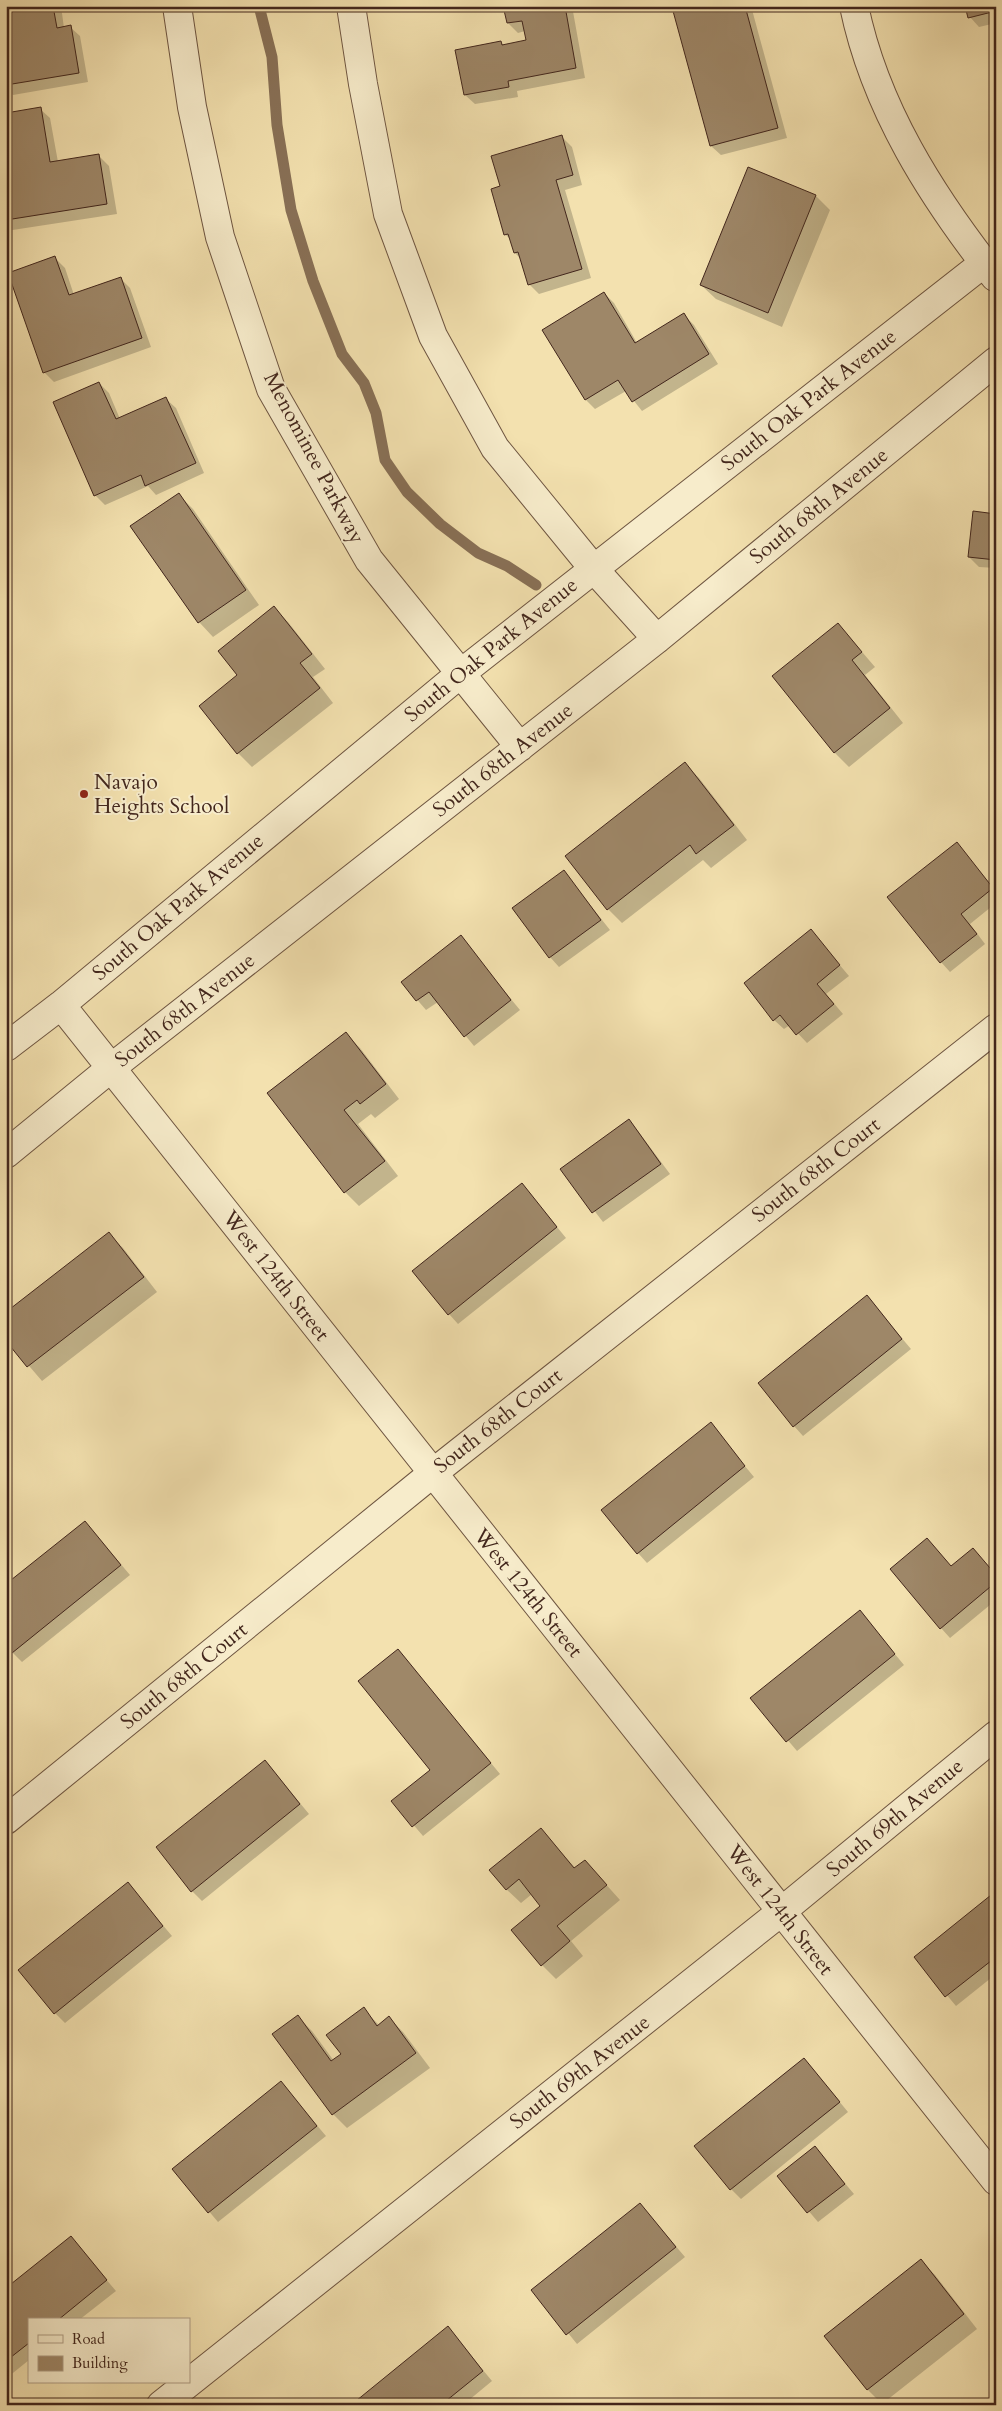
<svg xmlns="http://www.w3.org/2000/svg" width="1002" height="2411" font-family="Cardo,serif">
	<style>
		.shadow { fill: #0003 }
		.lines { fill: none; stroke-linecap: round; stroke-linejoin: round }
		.stream { stroke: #887056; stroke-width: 11 }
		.building { fill: #9e8768; stroke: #42261c }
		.street-casing { stroke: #6e5541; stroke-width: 30 }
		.street { stroke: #f7eccb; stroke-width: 28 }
		.poi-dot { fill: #8f2418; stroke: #f7eccb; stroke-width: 2 }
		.labels { text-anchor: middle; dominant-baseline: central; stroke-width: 4; stroke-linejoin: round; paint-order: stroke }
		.street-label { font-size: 21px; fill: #42261c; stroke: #f7eccb }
		.poi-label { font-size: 21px; fill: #42261c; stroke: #f7eccb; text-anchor: start }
	</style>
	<rect width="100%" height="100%" fill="#f3e1af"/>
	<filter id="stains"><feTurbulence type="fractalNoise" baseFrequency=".004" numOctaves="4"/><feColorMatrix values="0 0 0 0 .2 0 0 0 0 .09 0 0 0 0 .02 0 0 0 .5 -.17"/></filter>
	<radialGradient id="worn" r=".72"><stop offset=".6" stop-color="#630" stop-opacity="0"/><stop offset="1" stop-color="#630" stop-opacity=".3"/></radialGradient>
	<path class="shadow" d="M 6,6 L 61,6 L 64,28 L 70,27 L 80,36 L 88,82 L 13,95 L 6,88 Z
		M 505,6 L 572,6 L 585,78 L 517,91 L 518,97 L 475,104 L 465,95 L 501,42 L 504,46 L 527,41 L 525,31 L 518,33 L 508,23 Z
		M 697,6 L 751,6 L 787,138 L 721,155 L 711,146 L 675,12 Z
		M 996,6 L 996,23 L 979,27 L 970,17 Z
		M 40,109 L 50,118 L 58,162 L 99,156 L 109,166 L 117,214 L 6,231 L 6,114 Z
		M 562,137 L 572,147 L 582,185 L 565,190 L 591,278 L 539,294 L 529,284 L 522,260 L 515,253 L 511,240 L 505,234 L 501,187 Z
		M 816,196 L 830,210 L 782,327 L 716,299 L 701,285 Z
		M 55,258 L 65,268 L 74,295 L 120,278 L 130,288 L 151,347 L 54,382 L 44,372 Z
		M 604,293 L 614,303 L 637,343 L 684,315 L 694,325 L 718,364 L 642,411 L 626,391 L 595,409 L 586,400 Z
		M 99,383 L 109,393 L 120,419 L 166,399 L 176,408 L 204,473 L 156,495 L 148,486 L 105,505 L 95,495 Z
		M 179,495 L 193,509 L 259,605 L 213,637 L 199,622 Z
		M 996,515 L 996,568 L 979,567 L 969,557 Z
		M 274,608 L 288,622 L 325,669 L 313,677 L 333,703 L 252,767 L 238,753 L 201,706 L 239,675 Z
		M 838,624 L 875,667 L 865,675 L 903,723 L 849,767 L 835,753 L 774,676 Z
		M 685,764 L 699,778 L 747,840 L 711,868 L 703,860 L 622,923 L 608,909 Z
		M 957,844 L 996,891 L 996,903 L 970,924 L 985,944 L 950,972 L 941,962 Z
		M 564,872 L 610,930 L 559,967 L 550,957 Z
		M 811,931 L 849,976 L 826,994 L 843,1014 L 807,1043 L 790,1025 L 784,1029 L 774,1020 Z
		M 460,937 L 520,1010 L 474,1046 L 438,1002 L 426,1010 L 402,982 Z
		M 346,1034 L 360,1048 L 399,1099 L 375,1118 L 371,1114 L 358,1124 L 398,1176 L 359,1206 L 345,1192 L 268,1094 Z
		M 628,1121 L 638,1131 L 670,1174 L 603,1222 L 562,1169 Z
		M 531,1195 L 566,1238 L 458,1324 L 449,1314 Z
		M 109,1234 L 123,1248 L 157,1292 L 42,1381 L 6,1339 Z
		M 867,1297 L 911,1349 L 803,1436 L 794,1426 Z
		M 710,1424 L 754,1477 L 647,1563 L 638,1553 Z
		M 85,1522 L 130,1575 L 22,1662 L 12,1652 Z
		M 951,1567 L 996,1575 L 996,1600 L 950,1638 L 941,1628 Z
		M 860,1612 L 904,1665 L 797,1751 L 752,1698 Z
		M 398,1650 L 500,1774 L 423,1836 L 393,1801 L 432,1770 Z
		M 265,1761 L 309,1814 L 202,1901 L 192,1891 Z
		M 541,1829 L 576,1869 L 585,1861 L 620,1900 L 571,1941 L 583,1956 L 556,1979 L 542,1965 L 542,1906 L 532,1894 L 521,1903 L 506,1889 Z
		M 127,1883 L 172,1936 L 65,2023 L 55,2013 Z
		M 996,1893 L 996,1974 L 956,2006 L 915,1957 Z
		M 363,2009 L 379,2025 L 389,2018 L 403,2032 L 430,2068 L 347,2128 L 333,2114 L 298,2017 L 312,2031 L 334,2061 L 343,2054 Z
		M 804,2059 L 848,2112 L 741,2199 L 731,2189 Z
		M 281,2083 L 326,2136 L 218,2222 L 174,2170 Z
		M 815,2148 L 854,2194 L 818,2222 L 779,2176 Z
		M 640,2204 L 685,2257 L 577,2344 L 533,2290 Z
		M 71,2238 L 116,2291 L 79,2320 L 29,2320 L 29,2360 L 8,2377 L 6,2290 Z
		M 921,2261 L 935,2275 L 977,2329 L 882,2404 L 868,2390 L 825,2336 Z
		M 448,2328 L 492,2381 L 463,2405 L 353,2405 Z"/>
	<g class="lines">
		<path class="stream" d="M 259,6 L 272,57 L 277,125 L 291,210 L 313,281 L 342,354 L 364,383 L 376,413 L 385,460 L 407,492 L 440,524 L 478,553 L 507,566 L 536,585"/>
	</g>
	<path class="building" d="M 6,6 L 53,6 L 57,28 L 71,25 L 79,73 L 6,85 Z
		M 503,6 L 565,6 L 576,68 L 508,81 L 509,87 L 464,95 L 455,50 L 501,41 L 502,45 L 526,40 L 522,21 L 507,23 Z
		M 692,6 L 745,6 L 778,128 L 710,146 L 673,11 Z
		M 965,6 L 996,6 L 996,11 L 968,18 Z
		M 41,107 L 50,162 L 99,154 L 107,204 L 6,220 L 6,113 Z
		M 562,135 L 573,175 L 556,180 L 582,269 L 528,285 L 518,252 L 514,253 L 508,234 L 504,235 L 491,189 L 500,186 L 491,156 Z
		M 748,167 L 816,195 L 768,313 L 700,285 Z
		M 55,256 L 69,295 L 121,277 L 142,338 L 43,373 L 8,273 Z
		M 604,292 L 635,343 L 684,313 L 709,354 L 632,402 L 618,380 L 585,400 L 542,330 Z
		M 99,382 L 116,419 L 166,397 L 196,463 L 145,486 L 141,475 L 94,496 L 53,402 Z
		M 179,493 L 246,590 L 198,623 L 130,526 Z
		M 973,511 L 996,514 L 996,560 L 968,557 Z
		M 274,606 L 312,654 L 300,663 L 320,688 L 237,754 L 199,706 L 237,675 L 218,651 Z
		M 838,623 L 862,652 L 852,660 L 890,708 L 834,753 L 772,676 Z
		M 685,762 L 734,825 L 696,854 L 690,845 L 607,910 L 565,856 Z
		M 957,842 L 993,888 L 961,914 L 977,934 L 940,963 L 887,897 Z
		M 564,870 L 601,920 L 549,958 L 512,908 Z
		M 811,929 L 840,965 L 817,984 L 834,1004 L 796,1035 L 780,1015 L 773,1021 L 744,983 Z
		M 461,935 L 511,1000 L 464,1037 L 429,992 L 416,1001 L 401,982 Z
		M 346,1032 L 386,1084 L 360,1104 L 357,1100 L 344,1110 L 385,1161 L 344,1193 L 267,1093 Z
		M 629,1119 L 661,1164 L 592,1213 L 560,1169 Z
		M 522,1183 L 557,1227 L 448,1315 L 412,1271 Z
		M 109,1232 L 144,1277 L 27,1367 L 6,1341 L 6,1312 Z
		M 867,1295 L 902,1339 L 793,1427 L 758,1383 Z
		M 711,1422 L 745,1466 L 637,1554 L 601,1510 Z
		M 85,1521 L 121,1565 L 12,1653 L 6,1646 L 6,1584 Z
		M 927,1538 L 951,1566 L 973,1548 L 996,1575 L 996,1582 L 940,1629 L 890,1569 Z
		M 860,1610 L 895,1654 L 786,1742 L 750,1698 Z
		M 398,1649 L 491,1763 L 412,1827 L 391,1801 L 430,1770 L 358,1681 Z
		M 265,1760 L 300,1804 L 191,1892 L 156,1847 Z
		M 541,1828 L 574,1868 L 585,1860 L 607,1885 L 557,1926 L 570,1941 L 541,1966 L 511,1930 L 540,1906 L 519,1879 L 506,1890 L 489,1870 Z
		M 128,1882 L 163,1926 L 54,2014 L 18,1970 Z
		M 996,1891 L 996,1957 L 945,1997 L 914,1957 Z
		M 364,2007 L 377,2026 L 389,2016 L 416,2053 L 332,2115 L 272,2034 L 298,2015 L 331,2061 L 341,2054 L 326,2035 Z
		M 804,2058 L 840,2102 L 730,2190 L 694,2146 Z
		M 281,2081 L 317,2126 L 208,2213 L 172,2169 Z
		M 815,2146 L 845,2184 L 807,2213 L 777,2176 Z
		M 640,2203 L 676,2247 L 566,2335 L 531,2290 Z
		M 71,2236 L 107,2280 L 58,2320 L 29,2320 L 29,2343 L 6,2361 L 6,2288 Z
		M 921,2259 L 964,2314 L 867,2390 L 824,2336 Z
		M 448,2326 L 483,2371 L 441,2405 L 351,2405 Z"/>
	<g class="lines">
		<g class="street-casing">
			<path id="street" d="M 177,6 L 192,107 L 220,237 L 271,389 L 369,560 L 520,747
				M 351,6 L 363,84 L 388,214 L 433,336 L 495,448 L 593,568 L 657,639
				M 854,6 C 875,108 932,197 995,277
				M 61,1005 L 996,2181
				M 6,1047 L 61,1005 L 460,674 L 984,263
				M 6,1154 L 111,1068 L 657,639 L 996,361
				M 6,1820 L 433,1473 L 996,1028
				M 161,2405 L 782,1911 L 996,1735"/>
		</g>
		<use href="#street" class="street"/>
	</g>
	<circle class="poi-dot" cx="84" cy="794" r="5"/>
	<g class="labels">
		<g class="street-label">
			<text transform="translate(809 400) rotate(-38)">South Oak Park Avenue</text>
			<text transform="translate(314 458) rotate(62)">Menominee Parkway</text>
			<text transform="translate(819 506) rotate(-39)">South 68th Avenue</text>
			<text transform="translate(491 650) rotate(-39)">South Oak Park Avenue</text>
			<text transform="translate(503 760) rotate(-38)">South 68th Avenue</text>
			<text transform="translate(178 907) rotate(-40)">South Oak Park Avenue</text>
			<text transform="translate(185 1010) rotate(-38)">South 68th Avenue</text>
			<text transform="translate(816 1170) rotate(-38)">South 68th Court</text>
			<text transform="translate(276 1276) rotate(52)">West 124th Street</text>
			<text transform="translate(498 1421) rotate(-38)">South 68th Court</text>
			<text transform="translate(528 1593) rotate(51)">West 124th Street</text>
			<text transform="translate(184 1676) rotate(-39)">South 68th Court</text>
			<text transform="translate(895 1818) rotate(-40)">South 69th Avenue</text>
			<text transform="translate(780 1910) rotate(52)">West 124th Street</text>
			<text transform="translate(580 2072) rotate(-38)">South 69th Avenue</text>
		</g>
		<g class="poi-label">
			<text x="94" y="782">Navajo<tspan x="94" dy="24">Heights School</tspan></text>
		</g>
	</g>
	<rect width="1002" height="2411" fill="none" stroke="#f3e1af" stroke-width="25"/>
	<rect x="8" y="8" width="987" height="2396" fill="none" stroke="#42261c" stroke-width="2.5"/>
	<rect x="12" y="12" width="977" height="2386" fill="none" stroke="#42261c"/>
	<rect x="28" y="2318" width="162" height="65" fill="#f7eccb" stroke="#af9d85"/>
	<rect x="38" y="2335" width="25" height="8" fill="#f7eccb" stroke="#af9d85"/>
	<text x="72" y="2344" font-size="15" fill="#42261c">Road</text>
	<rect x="38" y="2356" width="25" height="15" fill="#9e8768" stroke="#af9d85"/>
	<text x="72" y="2368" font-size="15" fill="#42261c">Building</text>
	<rect width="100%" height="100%" filter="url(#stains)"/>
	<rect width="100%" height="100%" fill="url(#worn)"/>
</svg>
